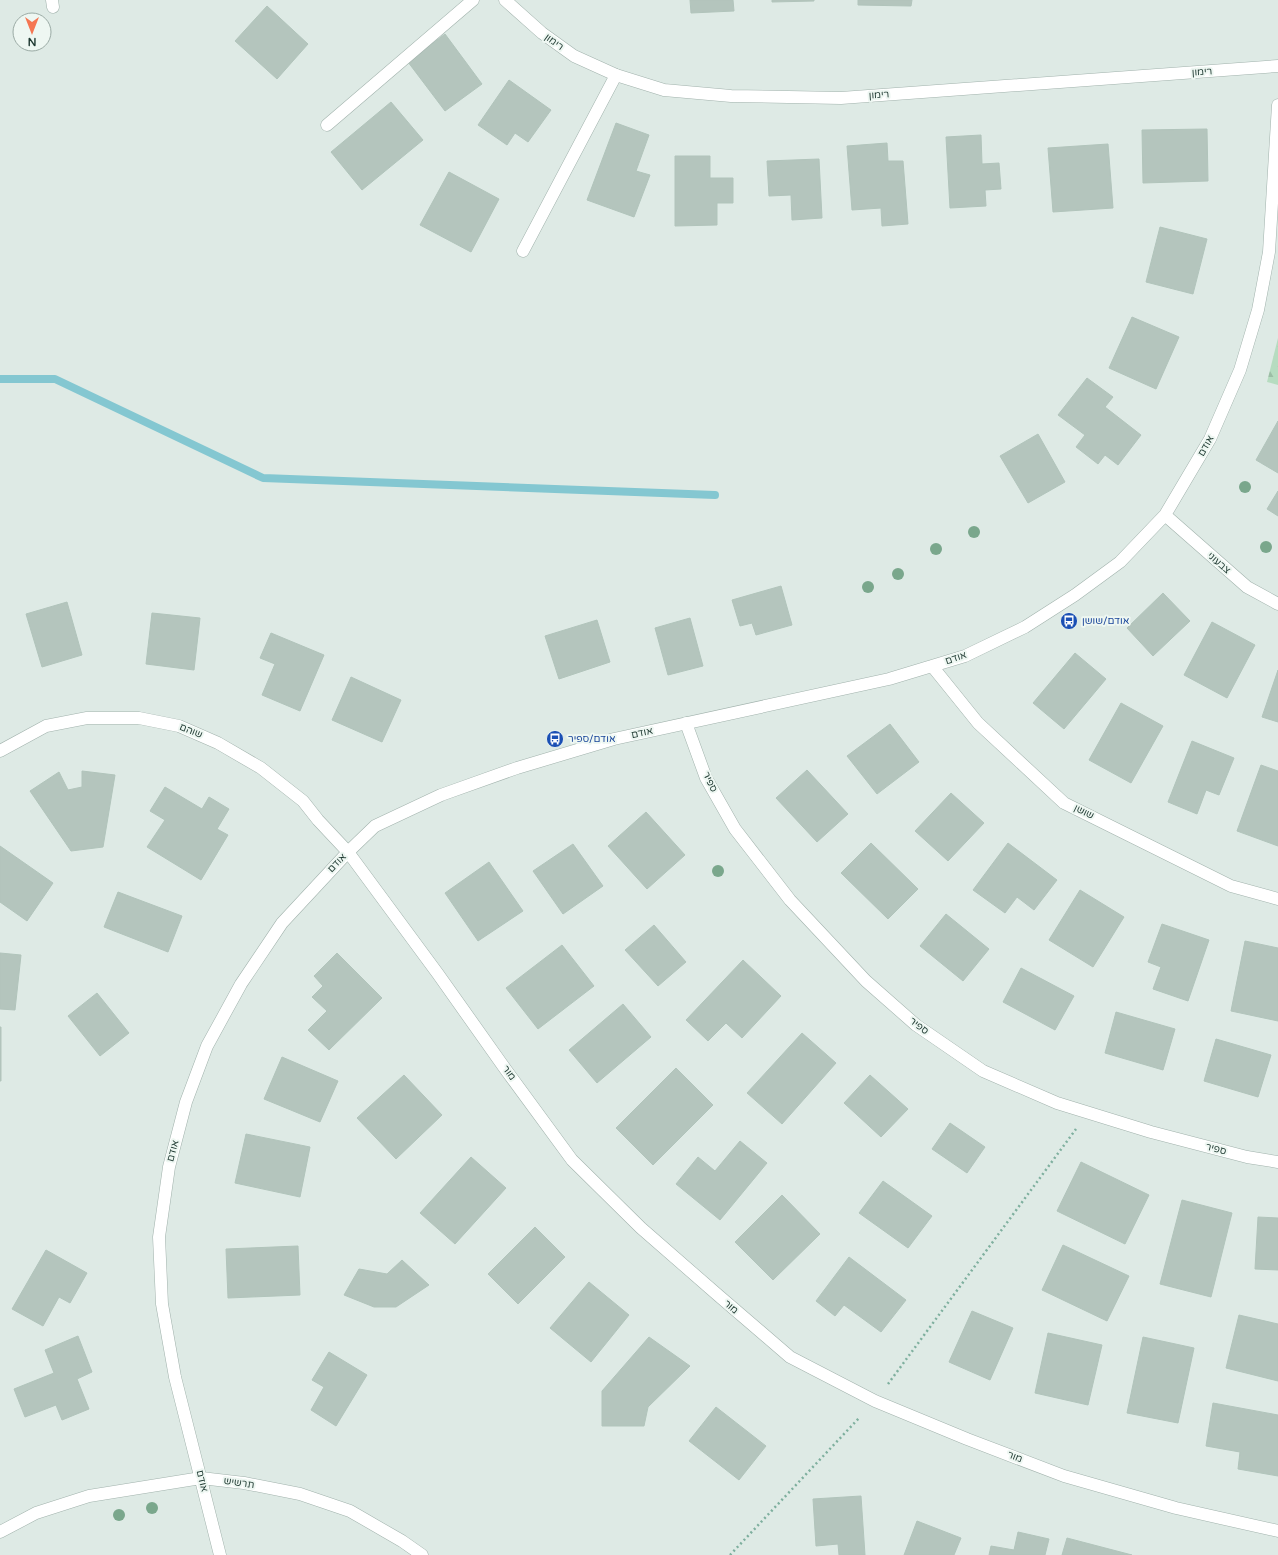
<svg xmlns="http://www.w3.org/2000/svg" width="1278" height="1555" font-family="'Varela Round',Heebo,sans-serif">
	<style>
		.forest { fill: url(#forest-firs) }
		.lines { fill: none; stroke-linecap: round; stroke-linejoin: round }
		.stream { stroke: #84c7d1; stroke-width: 8 }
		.building { fill: #b4c5bd; stroke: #b1c4bb }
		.lane-casing { stroke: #a1b2ac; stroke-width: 13 }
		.street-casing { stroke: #a1b2ac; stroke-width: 13 }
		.path { stroke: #7eaf9e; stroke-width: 2.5; stroke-dasharray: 2 3; stroke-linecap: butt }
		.lane { stroke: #fff; stroke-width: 12 }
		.street { stroke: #fff; stroke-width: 12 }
		.tree { fill: #7aa78c }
		.labels { text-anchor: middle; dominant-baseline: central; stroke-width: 4; stroke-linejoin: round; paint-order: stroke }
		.street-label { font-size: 10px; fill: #1f3a32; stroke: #eef7f2 }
		.transit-label { font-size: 10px; fill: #164399; stroke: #eef7f2; text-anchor: start }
	</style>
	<defs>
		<pattern id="forest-firs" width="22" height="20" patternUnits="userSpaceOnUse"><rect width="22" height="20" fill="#b6dcc0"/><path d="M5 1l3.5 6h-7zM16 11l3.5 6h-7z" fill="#9cbea5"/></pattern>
	</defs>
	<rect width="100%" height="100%" fill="#deeae5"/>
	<path class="forest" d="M 1278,338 L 1278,385 L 1267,382 Z"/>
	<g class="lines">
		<path class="stream" d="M 0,379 L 55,379 L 263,478 L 715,495"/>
	</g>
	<path class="building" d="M 690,0 L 733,0 L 734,11 L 691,13 Z
		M 772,0 L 814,0 L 814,1 L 772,2 Z
		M 858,0 L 912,0 L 911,6 L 858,5 Z
		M 267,6 L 308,44 L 277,79 L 235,41 Z
		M 445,34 L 482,84 L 445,111 L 408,62 Z
		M 509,80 L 551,110 L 528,142 L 515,133 L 507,145 L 478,125 Z
		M 391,102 L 423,140 L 362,190 L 331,152 Z
		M 616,123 L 649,135 L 636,171 L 650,175 L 634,217 L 587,200 Z
		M 1207,129 L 1208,181 L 1143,183 L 1142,130 Z
		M 981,135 L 982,164 L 999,163 L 1001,189 L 985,190 L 986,206 L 950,208 L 946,137 Z
		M 887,143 L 888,161 L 903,161 L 908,224 L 882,226 L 881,208 L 852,210 L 847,146 Z
		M 1108,144 L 1113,208 L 1053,212 L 1048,148 Z
		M 675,156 L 710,156 L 710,178 L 733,178 L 733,203 L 717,203 L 717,225 L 675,226 Z
		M 819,159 L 822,218 L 792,220 L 791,195 L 769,196 L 767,161 Z
		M 449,172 L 499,199 L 471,252 L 420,225 Z
		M 1160,227 L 1207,239 L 1193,294 L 1146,282 Z
		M 1132,317 L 1179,337 L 1156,389 L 1109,368 Z
		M 1087,378 L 1113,397 L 1105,407 L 1141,435 L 1118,465 L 1105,455 L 1098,464 L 1076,447 L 1085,435 L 1058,415 Z
		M 1278,421 L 1278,473 L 1256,460 Z
		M 1038,434 L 1065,482 L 1028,503 L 1000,456 Z
		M 1278,491 L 1278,516 L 1267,509 Z
		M 781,586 L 792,625 L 756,635 L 752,623 L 740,626 L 732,600 Z
		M 1163,593 L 1190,621 L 1153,656 L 1127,628 Z
		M 67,602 L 82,655 L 42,667 L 26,614 Z
		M 152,613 L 200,618 L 194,670 L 146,664 Z
		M 690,618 L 703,666 L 668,675 L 655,628 Z
		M 597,620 L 610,662 L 559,679 L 545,636 Z
		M 1212,622 L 1255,645 L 1227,698 L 1184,675 Z
		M 271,633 L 324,655 L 300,711 L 262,695 L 275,664 L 260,658 Z
		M 1075,653 L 1106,679 L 1064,729 L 1033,703 Z
		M 1278,670 L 1278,722 L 1262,717 Z
		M 351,677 L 401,700 L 382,742 L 332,720 Z
		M 1121,703 L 1163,726 L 1131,783 L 1089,760 Z
		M 890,724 L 919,762 L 877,794 L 847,756 Z
		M 1192,741 L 1234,758 L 1219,795 L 1206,790 L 1197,814 L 1168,802 Z
		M 1261,765 L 1278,771 L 1278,846 L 1237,831 Z
		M 807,770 L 848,814 L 817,842 L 776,798 Z
		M 82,771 L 115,775 L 103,847 L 71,851 L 30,791 L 59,772 L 68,790 L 82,787 Z
		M 165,787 L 202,809 L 209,797 L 229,809 L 217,829 L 228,835 L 201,880 L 147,847 L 165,820 L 150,811 Z
		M 951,793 L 984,823 L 948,861 L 915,831 Z
		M 646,812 L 685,855 L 647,889 L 608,846 Z
		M 871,843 L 918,889 L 888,919 L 841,873 Z
		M 1008,843 L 1057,880 L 1034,910 L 1017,897 L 1005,913 L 973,890 Z
		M 573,844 L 603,886 L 563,914 L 533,871 Z
		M 0,846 L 53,883 L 27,921 L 0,902 Z
		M 489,862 L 523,911 L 478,941 L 445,893 Z
		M 1080,890 L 1124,917 L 1093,967 L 1049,940 Z
		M 118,892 L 182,916 L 168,952 L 104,927 Z
		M 946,914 L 989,949 L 963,981 L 920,946 Z
		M 1162,924 L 1209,940 L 1188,1001 L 1153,989 L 1161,967 L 1148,962 Z
		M 654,925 L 686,962 L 658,986 L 625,950 Z
		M 1245,941 L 1278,948 L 1278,1021 L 1231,1011 Z
		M 562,945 L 594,986 L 538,1029 L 506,988 Z
		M 0,953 L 21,955 L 15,1010 L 0,1009 Z
		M 337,953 L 382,998 L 329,1050 L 308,1030 L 327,1011 L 312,997 L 323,986 L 314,976 Z
		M 743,960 L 781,996 L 742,1038 L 726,1023 L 708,1041 L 686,1020 Z
		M 1021,968 L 1074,996 L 1055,1030 L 1003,1002 Z
		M 97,993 L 129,1033 L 100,1056 L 68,1016 Z
		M 623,1004 L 651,1037 L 597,1083 L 569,1050 Z
		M 1116,1012 L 1175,1029 L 1163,1070 L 1105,1053 Z
		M 0,1027 L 1,1027 L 1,1081 L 0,1081 Z
		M 802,1033 L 836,1063 L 782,1124 L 747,1093 Z
		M 1216,1039 L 1271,1055 L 1258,1097 L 1204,1081 Z
		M 282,1057 L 338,1081 L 320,1122 L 264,1099 Z
		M 676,1068 L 713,1105 L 653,1165 L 616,1128 Z
		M 404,1075 L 442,1115 L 396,1159 L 357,1118 Z
		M 870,1075 L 908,1109 L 881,1137 L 844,1103 Z
		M 950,1123 L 985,1147 L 967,1173 L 932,1149 Z
		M 246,1134 L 310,1147 L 300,1197 L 235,1183 Z
		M 740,1141 L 767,1163 L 720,1220 L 676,1184 L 698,1157 L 715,1171 Z
		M 471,1157 L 506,1188 L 455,1244 L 420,1213 Z
		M 1081,1162 L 1149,1195 L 1125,1244 L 1057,1211 Z
		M 883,1181 L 932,1216 L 908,1248 L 859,1213 Z
		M 782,1195 L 820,1234 L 773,1280 L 735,1242 Z
		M 1182,1200 L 1232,1213 L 1211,1297 L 1160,1284 Z
		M 1258,1217 L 1278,1218 L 1278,1270 L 1255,1269 Z
		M 535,1227 L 565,1257 L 518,1304 L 488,1274 Z
		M 1063,1245 L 1129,1276 L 1107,1321 L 1042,1290 Z
		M 298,1246 L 300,1295 L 228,1298 L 226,1249 Z
		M 46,1250 L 87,1273 L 70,1303 L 59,1297 L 43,1326 L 12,1309 Z
		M 849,1257 L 906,1300 L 881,1332 L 844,1305 L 835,1316 L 816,1301 Z
		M 402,1260 L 429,1285 L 396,1307 L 374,1307 L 344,1295 L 359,1269 L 387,1274 Z
		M 589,1282 L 629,1315 L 591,1362 L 550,1328 Z
		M 972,1311 L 1013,1328 L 990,1380 L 949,1362 Z
		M 1239,1315 L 1278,1324 L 1278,1381 L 1226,1368 Z
		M 1048,1333 L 1102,1345 L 1088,1405 L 1035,1393 Z
		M 78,1336 L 92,1372 L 77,1379 L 89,1409 L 62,1420 L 56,1405 L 25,1417 L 14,1389 L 54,1373 L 45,1350 Z
		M 649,1337 L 690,1366 L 648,1407 L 644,1426 L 602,1426 L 602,1391 Z
		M 1143,1337 L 1194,1348 L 1178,1423 L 1127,1413 Z
		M 329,1352 L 367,1375 L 336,1426 L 311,1410 L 324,1387 L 312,1380 Z
		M 1213,1403 L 1278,1415 L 1278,1476 L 1238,1469 L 1240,1452 L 1206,1446 Z
		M 716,1407 L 766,1446 L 739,1480 L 689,1441 Z
		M 861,1496 L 865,1555 L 839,1555 L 838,1544 L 816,1546 L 813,1499 Z
		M 917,1521 L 961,1538 L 954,1555 L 904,1555 Z
		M 1018,1532 L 1049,1539 L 1045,1555 L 989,1555 L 991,1546 L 1014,1550 Z
		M 1067,1538 L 1132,1555 L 1062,1555 Z"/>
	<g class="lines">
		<g class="lane-casing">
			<path id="lane" d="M 327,125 L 473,0
				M 523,251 L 616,75"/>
		</g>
		<g class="street-casing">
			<path id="street" d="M 52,0 L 53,7
				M 505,0 L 542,33 L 574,56 L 616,75 L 664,90 L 731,96 L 841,98 L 1278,66
				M 1165,515 L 1247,587 L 1278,604
				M 932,666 L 978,723 L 1064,803 L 1231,886 L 1278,899
				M 686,723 L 706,778 L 735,829 L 790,900 L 866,981 L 916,1025 L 983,1071 L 1057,1103 L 1151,1132 L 1247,1157 L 1278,1162
				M 0,751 L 46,726 L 87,718 L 139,718 L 179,726 L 218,743 L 261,768 L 303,801 L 318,820 L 348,852 L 438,974 L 506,1070 L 572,1160 L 641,1228 L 719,1296 L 790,1357 L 875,1401 L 967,1439 L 1064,1476 L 1176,1508 L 1278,1531
				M 0,1532 L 36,1513 L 89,1496 L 201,1478 L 244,1483 L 300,1494 L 350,1511 L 402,1541 L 422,1555
				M 220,1555 L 175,1377 L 162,1304 L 159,1237 L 169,1167 L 186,1102 L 207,1046 L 241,984 L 282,923 L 348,852 L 375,826 L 441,795 L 517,768 L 614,739 L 889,679 L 965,656 L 1025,627 L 1075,595 L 1120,562 L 1165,515 L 1210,439 L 1240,370 L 1258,310 L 1269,252 L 1278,105"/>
		</g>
		<path class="path" d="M 888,1384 L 1076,1129
			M 730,1555 L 860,1417"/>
		<use href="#lane" class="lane"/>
		<use href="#street" class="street"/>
	</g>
	<g class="tree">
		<circle cx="1245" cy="487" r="6"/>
		<circle cx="974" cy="532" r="6"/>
		<circle cx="1266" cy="547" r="6"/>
		<circle cx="936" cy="549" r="6"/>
		<circle cx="898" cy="574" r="6"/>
		<circle cx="868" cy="587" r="6"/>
		<circle cx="718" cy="871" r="6"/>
		<circle cx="152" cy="1508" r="6"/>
		<circle cx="119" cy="1515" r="6"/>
	</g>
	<defs>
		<g id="bus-disc" transform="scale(0.9)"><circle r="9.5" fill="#1a4fb4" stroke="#eef7f2"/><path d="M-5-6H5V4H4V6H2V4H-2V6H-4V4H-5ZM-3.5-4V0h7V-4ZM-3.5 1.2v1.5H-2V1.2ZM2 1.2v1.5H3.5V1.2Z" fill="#fff"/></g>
	</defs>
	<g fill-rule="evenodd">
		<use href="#bus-disc" x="1069" y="621"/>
		<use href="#bus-disc" x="555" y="739"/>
	</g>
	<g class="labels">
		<g class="street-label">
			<text transform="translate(554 42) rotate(36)">רימון</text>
			<text transform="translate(1202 72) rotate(-4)">רימון</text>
			<text transform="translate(879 95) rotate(-4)">רימון</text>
			<text transform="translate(1206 446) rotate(-61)">אודם</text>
			<text transform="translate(1219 563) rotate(41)">צבעוני</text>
			<text transform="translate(956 658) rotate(-19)">אודם</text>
			<text transform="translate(191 731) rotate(22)">שוהם</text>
			<text transform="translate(642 733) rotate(-12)">אודם</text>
			<text transform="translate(710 782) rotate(64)">ספיר</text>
			<text transform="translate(1084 812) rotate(26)">שושן</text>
			<text transform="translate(337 863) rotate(-46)">אודם</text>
			<text transform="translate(919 1026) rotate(37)">ספיר</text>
			<text transform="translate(509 1073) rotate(54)">מור</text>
			<text transform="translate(1216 1149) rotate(15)">ספיר</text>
			<text transform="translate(173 1151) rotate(-75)">אודם</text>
			<text transform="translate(731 1307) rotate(40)">מור</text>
			<text transform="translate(1015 1457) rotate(21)">מור</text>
			<text transform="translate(202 1481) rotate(76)">אודם</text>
			<text transform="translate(239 1483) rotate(8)">תרשיש</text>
		</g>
		<g class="transit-label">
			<text x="1082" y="621">אודם/שושן</text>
			<text x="568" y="739">אודם/ספיר</text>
		</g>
	</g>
	<g transform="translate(32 32) rotate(180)"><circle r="19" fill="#eef7f2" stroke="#9baba5"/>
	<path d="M0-3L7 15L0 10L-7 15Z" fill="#f57652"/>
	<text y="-6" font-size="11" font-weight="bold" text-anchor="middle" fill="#1f3a32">N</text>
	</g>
</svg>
